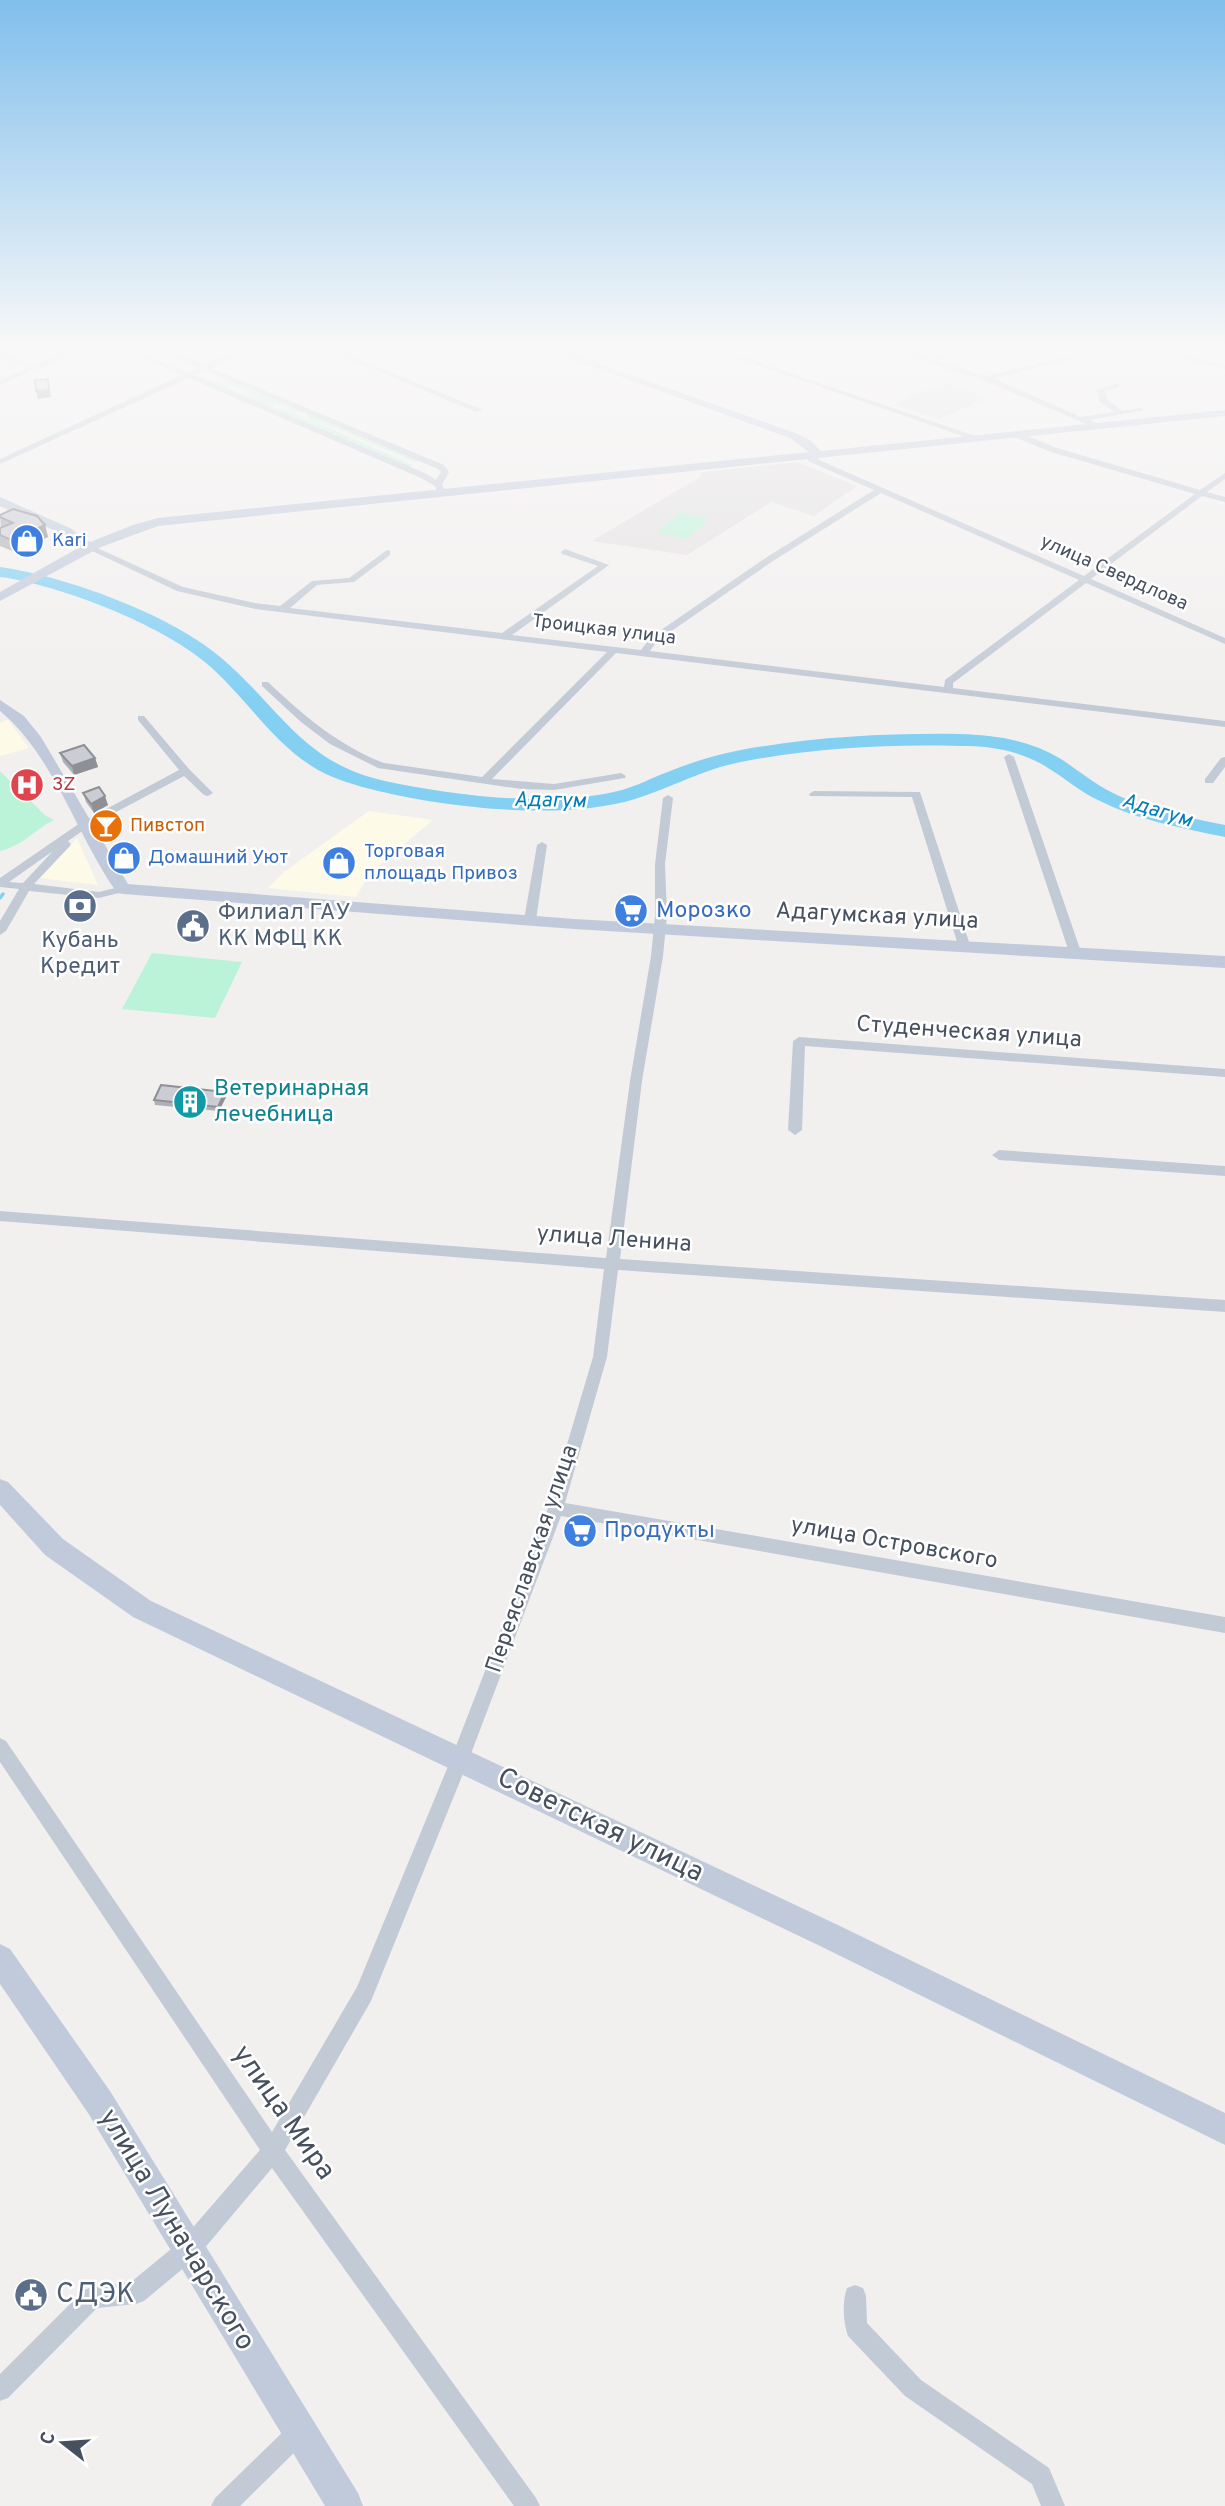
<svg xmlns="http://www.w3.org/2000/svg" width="1225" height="2506" font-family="Overpass,sans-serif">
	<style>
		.commercial { fill: #fdfae8 }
		.education { fill: #e3e1e1 }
		.green { fill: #baf3d7 }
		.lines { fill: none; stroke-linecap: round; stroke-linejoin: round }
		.stream { stroke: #84d0f3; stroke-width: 3.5 }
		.river { fill: #84d0f3; fill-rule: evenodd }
		.street { fill: #c2cad5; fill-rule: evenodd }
		.secondary { fill: #c1cada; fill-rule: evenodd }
		.wall { fill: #afb0b7 }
		.shaded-wall { fill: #8e9095 }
		.building { fill: #cbcdd5; stroke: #8e9095; stroke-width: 2 }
		.labels { text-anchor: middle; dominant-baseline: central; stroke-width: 5; stroke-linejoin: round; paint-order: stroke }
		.far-shop-label { font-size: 19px; fill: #366cbe; stroke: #fff; text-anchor: start }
		.far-street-label { font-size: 19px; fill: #46505f; stroke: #fff }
		.far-health-label { font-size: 19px; fill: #be3a42; stroke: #fff; text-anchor: start }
		.far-food-label { font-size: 19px; fill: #c56008; stroke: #fff; text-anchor: start }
		.far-water-label { font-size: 21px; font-style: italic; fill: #017cb7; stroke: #fff }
		.shop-label { font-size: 23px; fill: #366cbe; stroke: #fff; text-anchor: start }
		.service-label { font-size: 23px; fill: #4e5e75; stroke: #fff; text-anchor: start }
		.street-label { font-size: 23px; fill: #46505f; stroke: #fff }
		.culture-label { font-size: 23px; fill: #0d838f; stroke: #fff; text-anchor: start }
		.near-street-label { font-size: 28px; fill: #46505f; stroke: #fff }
		.near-service-label { font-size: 28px; fill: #4e5e75; stroke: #fff; text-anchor: start }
	</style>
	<rect width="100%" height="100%" fill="#f2f0ef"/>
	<path class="commercial" d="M 8,720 L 29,748 L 0,756 L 0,723 Z
		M 369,811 L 433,820 L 370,873 L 356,897 L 268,888 L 284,872 Z
		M 77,838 L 98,885 L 39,878 Z"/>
	<path class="education" d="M 949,383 L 987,398 L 939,419 L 894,405 L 912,395 Z
		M 797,462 L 857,486 L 814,516 L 771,502 L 687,555 L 592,541 L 700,477 L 701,472 Z"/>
	<path class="green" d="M 209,373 L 211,372 L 423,462 L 413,461 L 339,429 L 311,420 L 306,414 C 273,405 237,390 209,373 Z
		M 219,380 L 233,390 L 274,404 L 273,408 L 282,409 L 327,427 L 412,465 L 410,467 L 211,383 Z
		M 681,512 L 709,520 L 686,539 L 657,532 Z
		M 0,771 L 46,816 L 54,820 C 35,829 23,846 0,851 Z
		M 152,953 L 242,962 L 215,1018 L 122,1009 Z"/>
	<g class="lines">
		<path class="stream" d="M 0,898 L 3,894"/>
		<path class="river" d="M 0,567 C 65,576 169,614 219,656 C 279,706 302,763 385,781 C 456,796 552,808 622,790 C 637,786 651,778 665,773 C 689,763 715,755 741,750 C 812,737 887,733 959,734 C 995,735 1030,740 1061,759 C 1078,770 1093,783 1111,792 C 1146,810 1186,817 1225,825 L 1225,837 C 1182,828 1137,820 1098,800 C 1080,792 1065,778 1048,768 C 1020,750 991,746 959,746 C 887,744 812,748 741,762 C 703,769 671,788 635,799 C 563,821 450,808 378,791 C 355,785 331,779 310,765 C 270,739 243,694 206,663 C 160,624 60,585 0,577 Z"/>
		<path class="street" d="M 81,346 L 90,346 L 0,385 L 0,380 L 26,368 L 0,356 L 0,351 L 32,365 Z
			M 117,346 L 125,346 L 188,373 L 199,368 L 150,346 L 159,346 L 205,365 L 247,346 L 255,346 L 211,368 L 444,465 L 449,472 L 442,485 L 446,493 L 439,495 L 435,486 L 421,478 L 189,378 L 0,464 L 0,459 L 182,375 ZM 205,370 L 438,469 L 441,472 L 436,480 L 427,474 L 194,375 Z
			M 317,346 L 326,346 L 483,410 L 476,412 Z
			M 702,346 L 711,346 L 981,438 L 974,440 Z
			M 876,346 L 886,346 L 933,360 L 955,346 L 963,346 L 939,362 L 986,376 L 1113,346 L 1124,346 L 993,378 L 1081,417 L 1114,412 L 1099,401 L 1097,390 L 1117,383 L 1120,387 L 1105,391 L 1106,398 L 1122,411 L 1140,408 L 1144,410 L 1089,420 L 1099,424 L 1099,428 L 1096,428 L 983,380 Z
			M 1134,346 L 1145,346 L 1225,365 L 1225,369 Z
			M 1012,432 L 1018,432 L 1057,448 L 1200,490 L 1225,473 L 1225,479 L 1207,492 L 1225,497 L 1225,502 L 1202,496 L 1091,579 L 1225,638 L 1225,644 L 1086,583 L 953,683 L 953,688 L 1225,721 L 1225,727 L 616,653 L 492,779 L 554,784 L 621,773 L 626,776 L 625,778 L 554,790 L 521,789 L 378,768 L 330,744 L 301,722 L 262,686 L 262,682 L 268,682 C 303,715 339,746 384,763 L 482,777 L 607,652 L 255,609 L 177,591 L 86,548 L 93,546 L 183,587 L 255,603 L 280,606 L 312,581 L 349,578 L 387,550 L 390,551 L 390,555 L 354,582 L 317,585 L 290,608 L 502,633 L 598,566 L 562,554 L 561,552 L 565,549 L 609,565 L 512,635 L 641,650 L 651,637 L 767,557 L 874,490 L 808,461 L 808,457 L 816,453 L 823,455 L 817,459 L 1084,576 L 1195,494 L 1051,452 L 1012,436 ZM 881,493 L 1079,580 L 945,680 L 944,687 L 650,651 L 657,641 L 773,561 Z
			M 138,716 L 144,716 L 189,769 L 213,793 L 208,796 L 204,795 L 184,776 L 88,827 L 68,841 L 71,844 L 70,846 L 34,884 L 99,892 L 123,886 L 129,889 L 127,891 L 99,898 L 29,891 L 6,931 L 0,935 L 0,921 L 19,889 L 0,887 L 0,878 L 80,823 L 179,770 L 138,720 ZM 53,851 L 23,883 L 9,882 Z
			M 1009,754 L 1014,757 L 1081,952 L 1079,955 L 1075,956 L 1069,952 L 1004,757 Z
			M 1225,757 L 1225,767 L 1213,783 L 1205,783 L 1205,779 L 1221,758 Z
			M 814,791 L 920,792 L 970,945 L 968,948 L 960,948 L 958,945 L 912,797 L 810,796 L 809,794 Z
			M 668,795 L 673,798 L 665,864 L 667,916 L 663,956 L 642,1081 L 620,1259 L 1225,1300 L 1225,1312 L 618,1270 L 607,1357 L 565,1503 L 1225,1617 L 1225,1633 L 561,1516 L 469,1759 L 371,2001 L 285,2150 L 536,2498 L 540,2506 L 514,2506 L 272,2168 L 198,2256 L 144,2301 L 136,2304 L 97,2308 L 8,2398 L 0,2401 L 0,2374 L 84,2290 L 92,2287 L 131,2282 L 182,2240 L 260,2150 L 0,1762 L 0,1738 L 6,1741 L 272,2132 L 357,1987 L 451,1759 L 548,1508 L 593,1357 L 604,1269 L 0,1221 L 0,1211 L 606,1258 L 630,1081 L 651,956 L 655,916 L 655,864 L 663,798 Z
			M 542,842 L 547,845 L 536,920 L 530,924 L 524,920 L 537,845 Z
			M 799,1037 L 1225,1069 L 1225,1077 L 805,1046 L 802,1130 L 795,1135 L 788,1130 L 793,1041 Z
			M 999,1150 L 1225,1166 L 1225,1176 L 999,1160 L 992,1155 Z
			M 855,2285 L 863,2288 L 866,2296 L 867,2323 L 921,2380 L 1049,2468 L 1065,2506 L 1041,2506 L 1032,2484 L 905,2396 L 848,2336 C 843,2322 842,2302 847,2288 Z
			M 298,2421 L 306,2425 L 310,2433 L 306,2441 L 240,2506 L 211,2506 L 215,2498 L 290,2425 Z"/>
		<path class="secondary" d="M 535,346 L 549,346 L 798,434 L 811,441 L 821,451 L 1225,410 L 1225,416 L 158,526 L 101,547 L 0,601 L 0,592 L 80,547 L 62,534 L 0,506 L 0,497 L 70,528 L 90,542 L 133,525 L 158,518 L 809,452 L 790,438 Z
			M 0,700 L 24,716 L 41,737 L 128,884 L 574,919 L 1225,956 L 1225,968 L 574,929 L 123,894 L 117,893 C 76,835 55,757 0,711 Z
			M 0,1479 L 8,1482 L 63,1539 L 151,1601 L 840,1926 L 1225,2113 L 1225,2145 L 820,1946 L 133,1617 L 45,1555 L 0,1505 Z
			M 0,1944 L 10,1949 L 110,2091 L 358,2493 L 363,2506 L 325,2506 L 88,2113 L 0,1984 Z"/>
	</g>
	<path class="wall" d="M 0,515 L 45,525 L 48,537 L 15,552 L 0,546 L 0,528 L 1,528 Z
		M 60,753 L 95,758 L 98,767 L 74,775 L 63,762 Z
		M 83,793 L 108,805 L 94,813 L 86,802 Z
		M 225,1092 L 226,1097 L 219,1111 L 155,1105 L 154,1100 Z"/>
	<path class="shaded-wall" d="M 48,379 L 51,397 L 38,399 L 36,391 Z
		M 45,525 L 48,537 L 15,552 L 11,540 Z
		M 95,758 L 98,767 L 74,775 L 72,766 Z
		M 105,796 L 108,805 L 94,813 L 91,804 Z
		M 225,1092 L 226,1097 L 219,1111 L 218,1107 Z"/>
	<path class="building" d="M 48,379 L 49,390 L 36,391 L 35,380 Z
		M 13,509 L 37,516 L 45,525 L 11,540 L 0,535 L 0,528 L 13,523 L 0,517 L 0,515 Z
		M 84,745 L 95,758 L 72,766 L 60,753 Z
		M 99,787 L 105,796 L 91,804 L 83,793 Z
		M 161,1085 L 225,1092 L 218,1107 L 154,1100 Z"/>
	<linearGradient id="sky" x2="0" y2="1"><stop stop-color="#80bfec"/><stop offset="0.5" stop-color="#f9f8f8"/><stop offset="1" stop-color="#f9f8f8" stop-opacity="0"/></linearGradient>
	<rect width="1225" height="697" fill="url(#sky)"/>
	<defs>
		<g id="shop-disc" transform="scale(1.75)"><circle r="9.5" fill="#3f7fe0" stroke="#fff"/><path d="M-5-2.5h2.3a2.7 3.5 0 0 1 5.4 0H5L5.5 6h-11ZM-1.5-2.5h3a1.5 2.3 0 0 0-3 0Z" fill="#fff"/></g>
		<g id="hospital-disc" transform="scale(1.75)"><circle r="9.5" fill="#e0444e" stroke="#fff"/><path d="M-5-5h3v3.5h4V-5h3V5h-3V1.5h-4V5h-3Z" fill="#fff"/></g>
		<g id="bar-disc" transform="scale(1.75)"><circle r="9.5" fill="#e8710a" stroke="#fff"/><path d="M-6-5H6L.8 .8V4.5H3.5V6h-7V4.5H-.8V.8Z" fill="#fff"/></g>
		<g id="bank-disc" transform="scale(1.75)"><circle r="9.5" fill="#5c6f8a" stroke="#fff"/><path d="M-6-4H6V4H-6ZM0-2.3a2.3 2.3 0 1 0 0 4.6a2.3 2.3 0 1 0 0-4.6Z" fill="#fff"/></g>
		<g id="supermarket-disc" transform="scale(1.75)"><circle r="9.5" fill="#3f7fe0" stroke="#fff"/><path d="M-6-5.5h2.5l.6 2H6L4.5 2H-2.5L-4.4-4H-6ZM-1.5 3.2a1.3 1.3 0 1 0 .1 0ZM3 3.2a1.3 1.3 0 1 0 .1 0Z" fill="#fff"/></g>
		<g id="civic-disc" transform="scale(1.75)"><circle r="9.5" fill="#5c6f8a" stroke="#fff"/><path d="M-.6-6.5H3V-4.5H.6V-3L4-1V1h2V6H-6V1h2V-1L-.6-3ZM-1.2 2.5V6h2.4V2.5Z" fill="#fff"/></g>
		<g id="building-disc" transform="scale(1.75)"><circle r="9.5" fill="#0f9aa8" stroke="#fff"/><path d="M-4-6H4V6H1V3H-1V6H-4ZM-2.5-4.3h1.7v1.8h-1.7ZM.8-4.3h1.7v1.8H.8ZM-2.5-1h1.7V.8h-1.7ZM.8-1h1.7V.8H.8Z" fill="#fff"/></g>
	</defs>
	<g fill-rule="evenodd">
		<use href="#shop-disc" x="27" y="541"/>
		<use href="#hospital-disc" x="27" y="785"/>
		<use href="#bar-disc" x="106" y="826"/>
		<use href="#shop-disc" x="124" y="858"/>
		<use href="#shop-disc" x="339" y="863"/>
		<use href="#bank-disc" x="80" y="906"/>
		<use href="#supermarket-disc" x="631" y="911"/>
		<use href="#civic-disc" x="193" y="926"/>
		<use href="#building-disc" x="190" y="1102"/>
		<use href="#supermarket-disc" x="580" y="1531"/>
		<use href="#civic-disc" x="31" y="2295"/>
	</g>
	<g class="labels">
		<g class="far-shop-label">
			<text x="52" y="541">Kari</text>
			<text x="364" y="852">Торговая<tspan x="364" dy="22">площадь Привоз</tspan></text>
			<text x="148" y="858">Домашний Уют</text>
		</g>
		<g class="far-street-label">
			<text transform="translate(1114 573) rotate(24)">улица Свердлова</text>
			<text transform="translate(604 630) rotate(7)">Троицкая улица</text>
		</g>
		<g class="far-health-label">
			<text x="52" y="785">3Z</text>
		</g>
		<g class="far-food-label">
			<text x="130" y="826">Пивстоп</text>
		</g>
		<g class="far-water-label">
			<text transform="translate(550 801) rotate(1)">Адагум</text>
			<text transform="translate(1157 811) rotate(17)">Адагум</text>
		</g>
		<g class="shop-label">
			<text x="656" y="911">Морозко</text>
			<text x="604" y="1531">Продукты</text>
		</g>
		<g class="service-label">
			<text x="218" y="913">Филиал ГАУ<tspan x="218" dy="26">КК МФЦ КК</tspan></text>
			<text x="80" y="941" text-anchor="middle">Кубань<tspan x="80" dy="26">Кредит</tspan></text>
		</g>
		<g class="street-label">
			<text transform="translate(877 917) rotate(3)">Адагумская улица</text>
			<text transform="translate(969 1033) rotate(4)">Студенческая улица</text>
			<text transform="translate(614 1240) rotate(4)">улица Ленина</text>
			<text transform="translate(894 1544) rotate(10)">улица Островского</text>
			<text transform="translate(533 1559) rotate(-71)">Переяславская улица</text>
		</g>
		<g class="culture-label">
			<text x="214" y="1089">Ветеринарная<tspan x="214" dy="26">лечебница</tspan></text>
		</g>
		<g class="near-street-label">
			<text transform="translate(600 1826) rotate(26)">Советская улица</text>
			<text transform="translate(283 2113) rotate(55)">улица Мира</text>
			<text transform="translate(176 2230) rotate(59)">улица Луначарского</text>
		</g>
		<g class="near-service-label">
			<text x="56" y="2295">СДЭК</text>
		</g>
	</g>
	<g transform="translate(63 2443) rotate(287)" stroke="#ffffff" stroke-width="5" paint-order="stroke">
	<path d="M0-5L12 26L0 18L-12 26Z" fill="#46505f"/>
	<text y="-10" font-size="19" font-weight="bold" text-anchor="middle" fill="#46505f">С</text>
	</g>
</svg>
